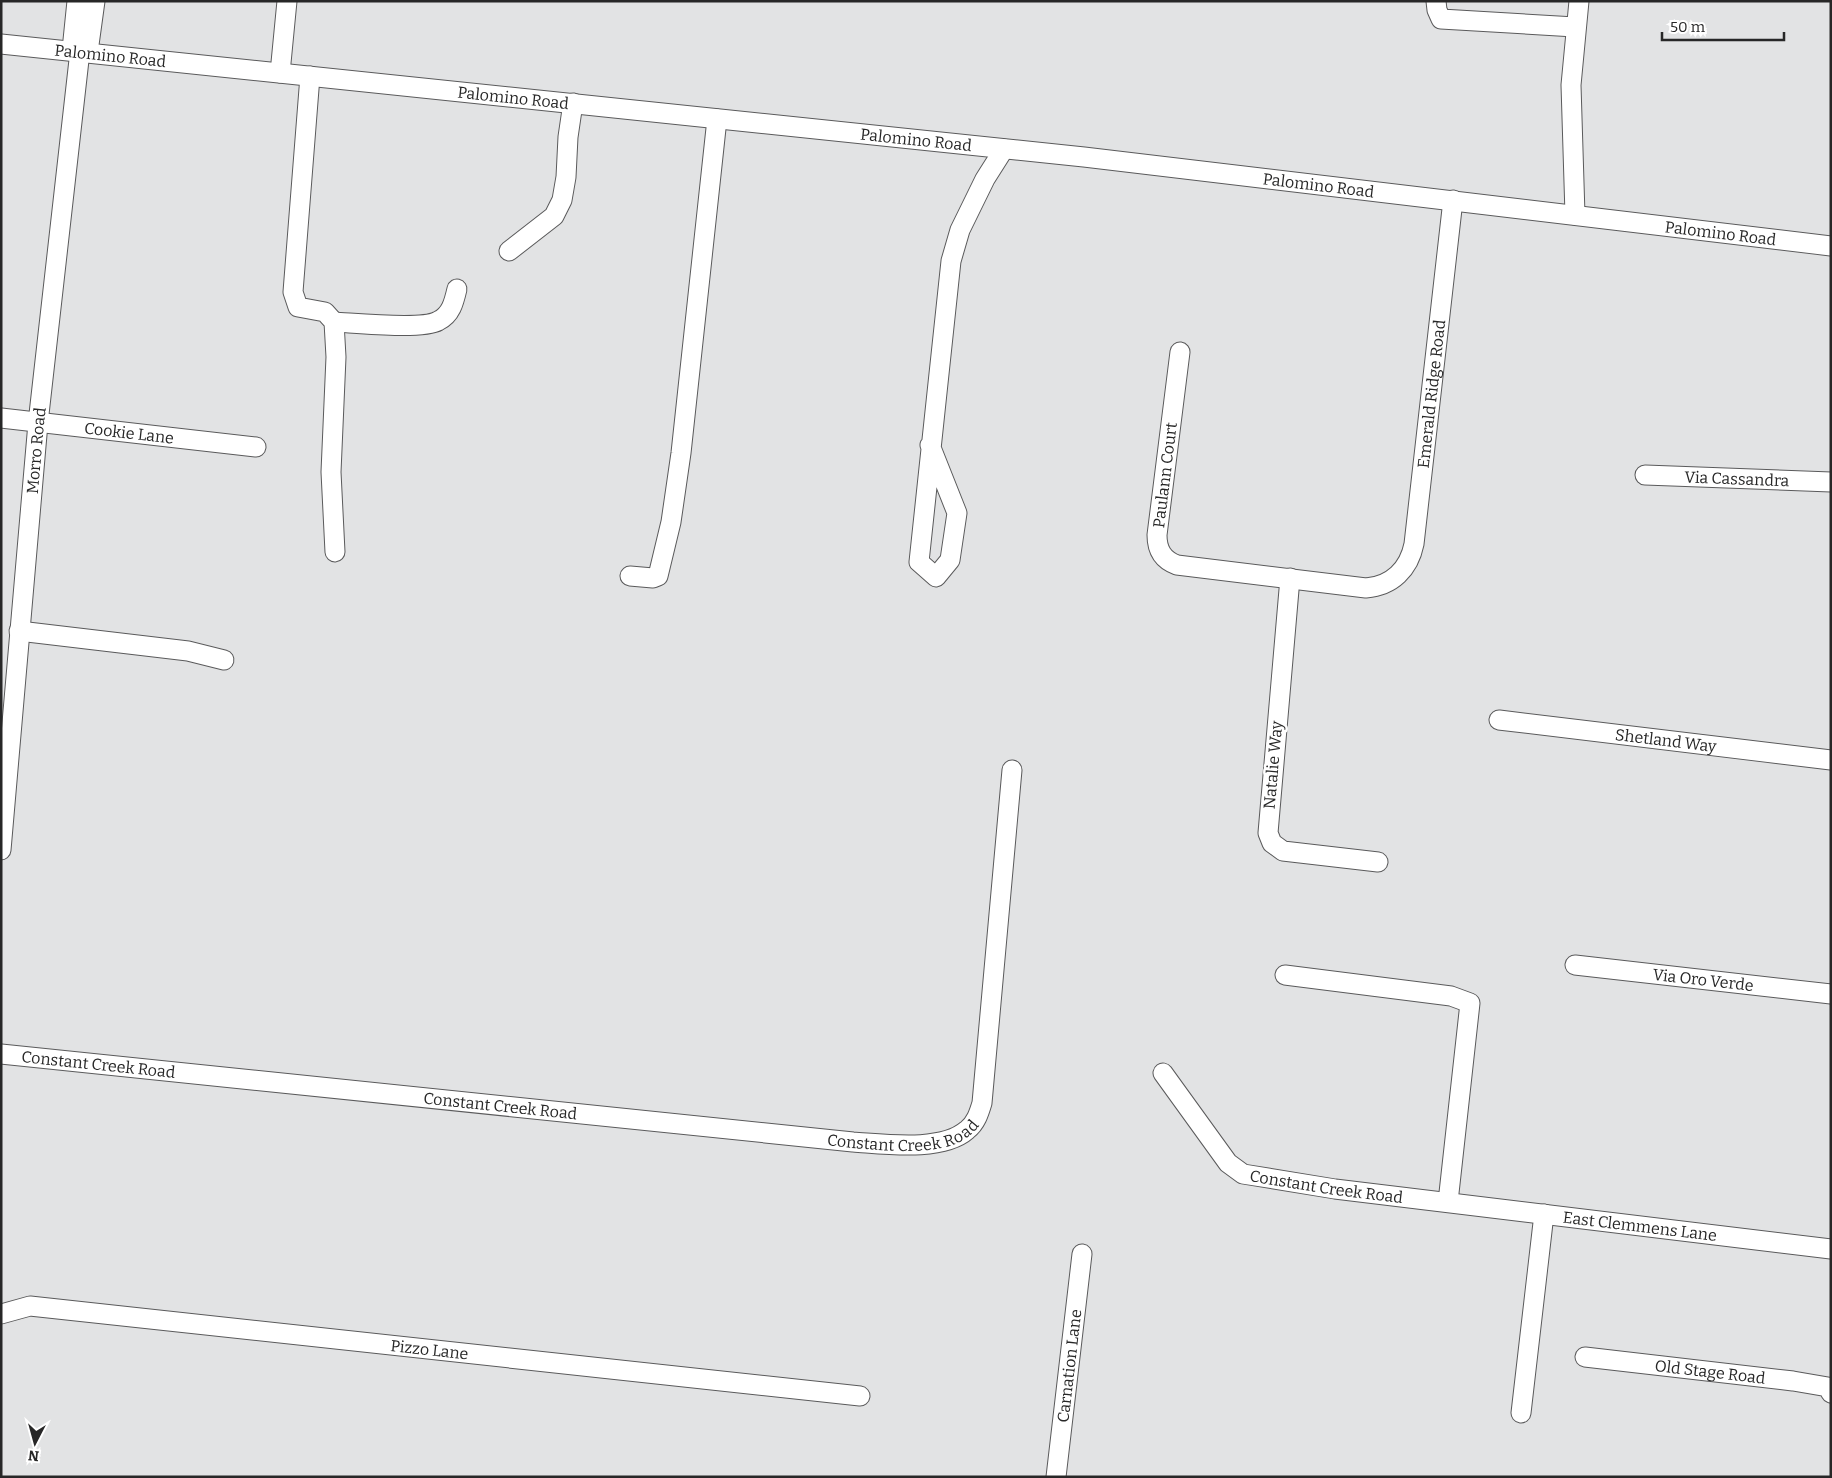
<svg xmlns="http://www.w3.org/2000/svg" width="1832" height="1478" font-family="Bitter,serif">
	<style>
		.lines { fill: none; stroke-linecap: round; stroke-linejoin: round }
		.minor-casing { stroke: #5a5a5b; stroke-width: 21 }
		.minor { stroke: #fff; stroke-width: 19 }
		.labels { text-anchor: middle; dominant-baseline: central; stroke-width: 5; stroke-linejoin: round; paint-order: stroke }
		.street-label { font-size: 16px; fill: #272727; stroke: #fff }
	</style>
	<rect width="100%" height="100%" fill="#e2e3e4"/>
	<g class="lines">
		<g class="minor-casing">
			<g id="minor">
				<path d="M 1436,1 L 1437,10 L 1441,19 L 1575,27"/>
				<path id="s1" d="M 1,44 L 1084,157 L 1831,246"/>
				<path d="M 72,50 L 77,1"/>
				<path d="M 88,52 L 95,1"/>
				<path d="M 280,73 L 287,1"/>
				<path d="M 310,76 L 293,292 L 298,307 L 325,312 L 334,322 L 336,357 L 331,472 L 335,552"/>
				<path d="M 1575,215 L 1571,85 L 1579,1"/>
				<path d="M 509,251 L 554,216 L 562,200 L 566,177 L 568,137 L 573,103"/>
				<path d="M 334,322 C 355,323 422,330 438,321 C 451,315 454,302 457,289"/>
				<path id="s2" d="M 1180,352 L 1157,535 C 1157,550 1163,560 1177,565 L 1366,588 C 1392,586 1409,569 1414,544 L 1453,200"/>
				<path id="s3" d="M 1,418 L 256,447"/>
				<path d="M 930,445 L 957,513 L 950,560 L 936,577 L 919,562 L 951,261 L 960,230 L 985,179 L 1004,149"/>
				<path id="s4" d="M 1645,475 L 1831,482"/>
				<path d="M 630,576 L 653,578 L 658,576 L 671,522 L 681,453 L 717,119"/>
				<path d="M 1290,578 L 1268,833 L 1272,843 L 1283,851 L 1378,862"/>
				<path d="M 19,631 L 188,651 L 224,660"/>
				<path id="s5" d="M 1499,720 L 1831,760"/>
				<path id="s6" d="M 1,850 L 38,423 L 80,51"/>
				<path id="s7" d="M 1575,965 L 1831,994"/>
				<path d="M 1285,975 L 1451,996 L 1470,1003 L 1448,1202"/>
				<path id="s8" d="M 1,1054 L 853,1142 C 885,1144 942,1152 967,1130 C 976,1123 979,1113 982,1103 L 1012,770"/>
				<path id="s9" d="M 1163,1073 L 1228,1163 L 1243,1174 L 1335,1189 L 1831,1249"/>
				<path id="s10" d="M 1,1314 L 30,1306 L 860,1396"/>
				<path id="s11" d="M 1585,1357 L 1793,1381 L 1828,1387 L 1831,1393"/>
				<path d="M 1521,1413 L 1544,1214"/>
				<path id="s12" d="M 1056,1477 L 1082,1254"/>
			</g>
		</g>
		<use href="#minor" class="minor"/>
	</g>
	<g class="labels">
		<g class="street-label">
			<text stroke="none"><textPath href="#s1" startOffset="110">Palomino Road</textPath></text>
			<text stroke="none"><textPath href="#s1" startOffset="515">Palomino Road</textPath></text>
			<text stroke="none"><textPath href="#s1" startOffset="920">Palomino Road</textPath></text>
			<text stroke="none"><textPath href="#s1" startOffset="1325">Palomino Road</textPath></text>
			<text stroke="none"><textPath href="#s1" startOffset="1730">Palomino Road</textPath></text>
			<text stroke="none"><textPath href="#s2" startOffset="635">Emerald Ridge Road</textPath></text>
			<text stroke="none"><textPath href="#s3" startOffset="129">Cookie Lane</textPath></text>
			<text stroke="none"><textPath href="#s6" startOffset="401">Morro Road</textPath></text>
			<text transform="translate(1165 475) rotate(-83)">Paulann Court</text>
			<text stroke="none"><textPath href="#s4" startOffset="92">Via Cassandra</textPath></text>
			<text stroke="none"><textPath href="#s5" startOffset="168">Shetland Way</textPath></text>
			<text transform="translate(1273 765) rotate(-85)">Natalie Way</text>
			<text stroke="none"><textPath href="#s7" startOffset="129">Via Oro Verde</textPath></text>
			<text stroke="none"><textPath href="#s8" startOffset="98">Constant Creek Road</textPath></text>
			<text stroke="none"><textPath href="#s8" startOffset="502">Constant Creek Road</textPath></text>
			<text stroke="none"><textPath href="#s8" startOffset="908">Constant Creek Road</textPath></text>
			<text stroke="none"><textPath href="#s9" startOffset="214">Constant Creek Road</textPath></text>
			<text stroke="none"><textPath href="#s9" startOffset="530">East Clemmens Lane</textPath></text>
			<text stroke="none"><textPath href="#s10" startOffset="432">Pizzo Lane</textPath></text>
			<text stroke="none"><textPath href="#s12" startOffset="112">Carnation Lane</textPath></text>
			<text stroke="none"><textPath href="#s11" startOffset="126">Old Stage Road</textPath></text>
		</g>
	</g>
	<rect width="1832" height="1478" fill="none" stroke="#272727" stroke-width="5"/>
	<g transform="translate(35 1443) rotate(186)" stroke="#ffffff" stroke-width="4" paint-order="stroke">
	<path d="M0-4L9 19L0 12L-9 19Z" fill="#272727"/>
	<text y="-8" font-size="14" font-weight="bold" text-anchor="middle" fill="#272727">N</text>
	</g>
	<path d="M1662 32v8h122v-8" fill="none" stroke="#272727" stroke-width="2.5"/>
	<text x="1670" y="32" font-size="15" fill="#272727" stroke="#ffffff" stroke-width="4" paint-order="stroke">50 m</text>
</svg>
